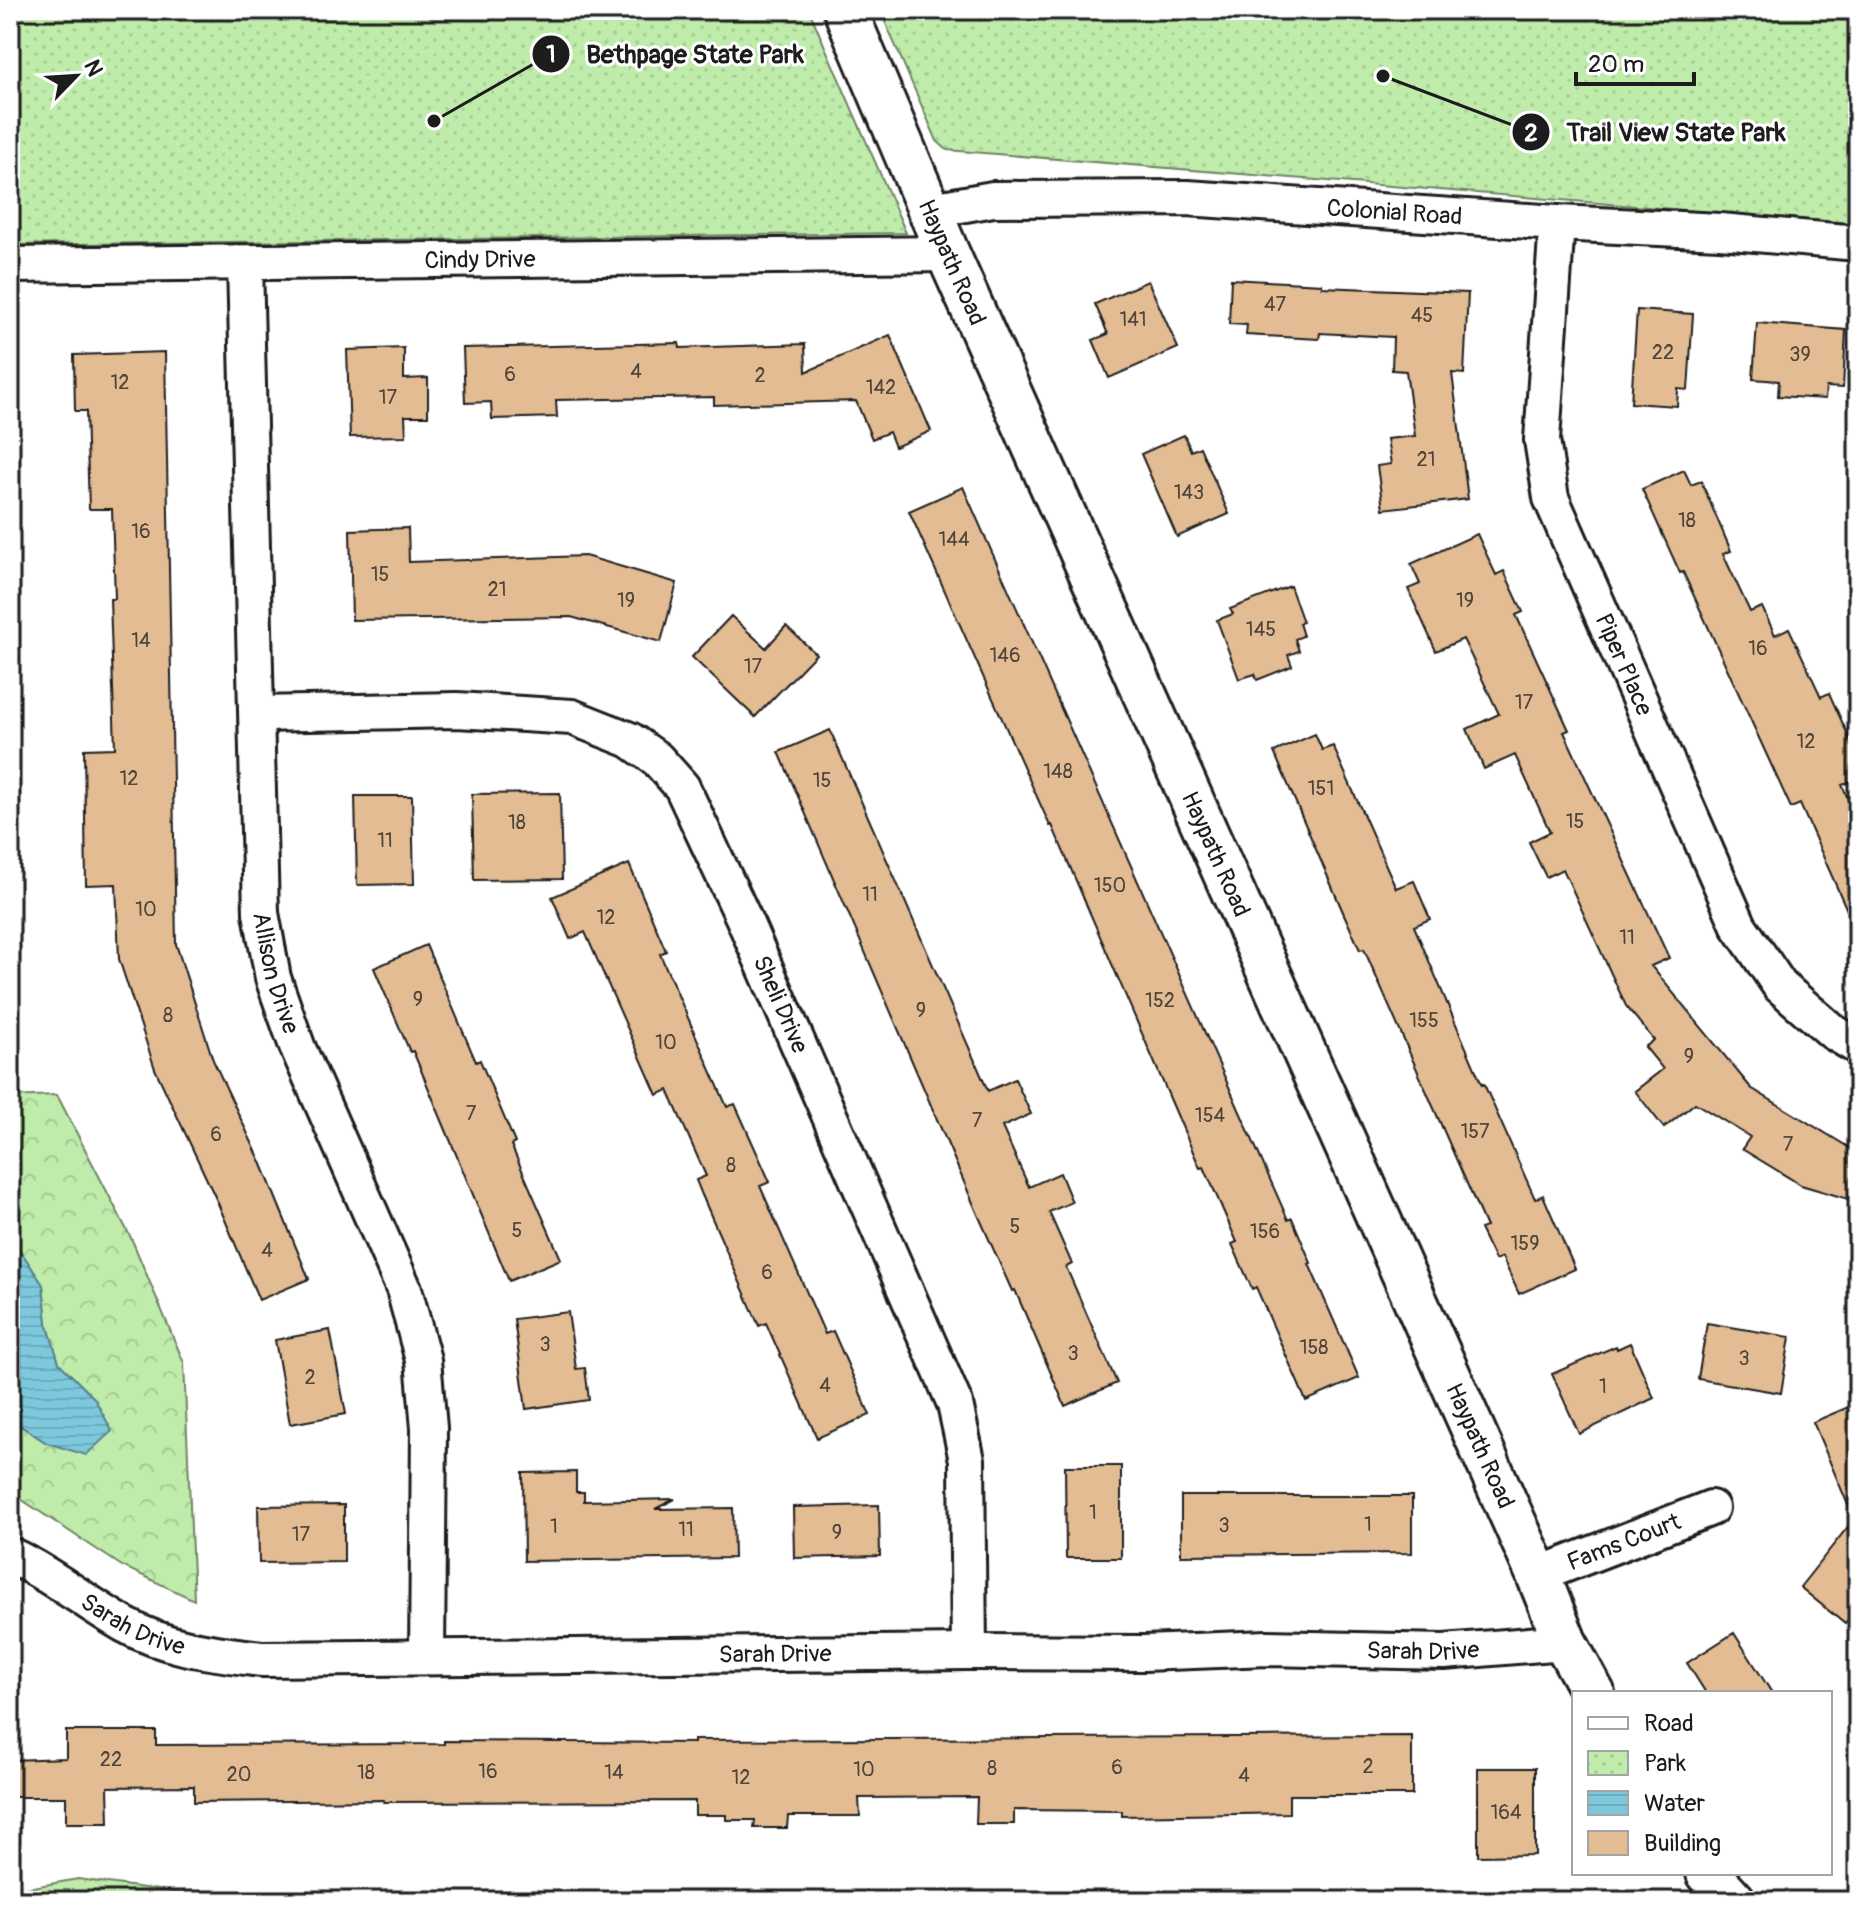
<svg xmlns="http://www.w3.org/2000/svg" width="1868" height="1911" font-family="Pangolin,sans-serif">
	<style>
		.forest { fill: url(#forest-crowns); stroke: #6e8463; stroke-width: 2 }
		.park { fill: url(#park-dots); stroke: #6e8463; stroke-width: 2 }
		.water { fill: url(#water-rules); stroke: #568390; stroke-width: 2 }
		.building { fill: #e3bc93; stroke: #1c1c1c; stroke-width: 2 }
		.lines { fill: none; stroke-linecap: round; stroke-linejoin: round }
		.minor-casing { stroke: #1c1c1c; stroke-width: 40 }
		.tertiary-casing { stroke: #1c1c1c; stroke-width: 48 }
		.minor { stroke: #fff; stroke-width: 34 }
		.tertiary { stroke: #fff; stroke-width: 42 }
		.labels { text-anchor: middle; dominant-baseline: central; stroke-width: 6; stroke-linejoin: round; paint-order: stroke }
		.number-label { font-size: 20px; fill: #4e443a }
		.street-label { font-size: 24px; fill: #1c1c1c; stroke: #fff }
		.leader { fill: none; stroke: #1c1c1c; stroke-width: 3 }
		.callout-dot { fill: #1c1c1c; stroke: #fff; stroke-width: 3 }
		.mark-label { font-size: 24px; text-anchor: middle; font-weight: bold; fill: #fff }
		.callout-label { font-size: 26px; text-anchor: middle; font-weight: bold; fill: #1c1c1c; stroke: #fff; stroke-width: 6; stroke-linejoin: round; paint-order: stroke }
	</style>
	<defs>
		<pattern id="forest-crowns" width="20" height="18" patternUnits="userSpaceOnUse" patternTransform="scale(2)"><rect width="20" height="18" fill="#bfecaa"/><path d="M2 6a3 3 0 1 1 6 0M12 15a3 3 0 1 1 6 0" fill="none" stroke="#a4ca92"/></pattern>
		<pattern id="park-dots" width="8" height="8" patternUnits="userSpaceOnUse" patternTransform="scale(2)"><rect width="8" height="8" fill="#bfecaa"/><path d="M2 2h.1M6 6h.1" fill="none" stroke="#a4ca92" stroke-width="1.8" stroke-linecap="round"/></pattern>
		<pattern id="water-rules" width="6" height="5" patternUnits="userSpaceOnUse" patternTransform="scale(2)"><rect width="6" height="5" fill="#7dc8dd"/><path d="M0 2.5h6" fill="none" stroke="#6babbd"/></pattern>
	</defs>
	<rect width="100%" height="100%" fill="#fff"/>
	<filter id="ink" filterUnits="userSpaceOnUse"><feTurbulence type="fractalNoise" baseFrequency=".0125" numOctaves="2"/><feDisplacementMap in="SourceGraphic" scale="16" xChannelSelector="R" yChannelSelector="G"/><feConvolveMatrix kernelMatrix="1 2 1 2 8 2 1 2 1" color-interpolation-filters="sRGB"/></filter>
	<g filter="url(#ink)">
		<path class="forest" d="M 57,1095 L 132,1240 L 184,1363 L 194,1600 L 122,1566 L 16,1496 L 10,1495 L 10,1419 L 47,1443 L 95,1399 L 59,1363 L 47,1323 L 43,1285 L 10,1235 L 10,1097 Z
			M 78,1879 L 240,1901 L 10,1901 L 10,1891 Z"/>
		<path class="park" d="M 10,10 L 809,10 L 906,233 L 10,245 Z
			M 880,10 L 1858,10 L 1858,224 L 947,150 L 937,141 Z"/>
		<path class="water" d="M 10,1235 L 43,1285 L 47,1323 L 59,1363 L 95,1399 L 112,1431 L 86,1455 L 47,1443 L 10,1419 Z"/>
		<path class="building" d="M 1231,279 L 1322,284 L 1322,287 L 1468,293 L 1464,374 L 1452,373 L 1468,499 L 1383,509 L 1377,466 L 1391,464 L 1387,439 L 1415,436 L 1406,371 L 1392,370 L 1393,337 L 1320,333 L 1319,339 L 1246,335 L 1247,325 L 1229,324 Z
			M 1148,281 L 1178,348 L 1109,378 L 1093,340 L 1108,334 L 1095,304 Z
			M 1637,310 L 1693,314 L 1688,390 L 1678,389 L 1677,406 L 1631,403 Z
			M 1757,323 L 1846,330 L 1843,388 L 1826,387 L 1825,399 L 1778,396 L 1779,381 L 1753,379 Z
			M 890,335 L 931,431 L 895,447 L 889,432 L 872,439 L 856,401 L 714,405 L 714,397 L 556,400 L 557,417 L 492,419 L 491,402 L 465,403 L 463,348 L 679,343 L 680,348 L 805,344 L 806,372 Z
			M 404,348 L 404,379 L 428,378 L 428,416 L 405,416 L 406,436 L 350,437 L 347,350 Z
			M 165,352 L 176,944 L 213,1060 L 261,1162 L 309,1279 L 259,1300 L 217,1201 L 155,1069 L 119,959 L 116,884 L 86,885 L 84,749 L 115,748 L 110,599 L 115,599 L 112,509 L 89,509 L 86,411 L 75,411 L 74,355 Z
			M 1184,435 L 1191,451 L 1200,447 L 1229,514 L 1177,537 L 1141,454 Z
			M 1684,470 L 1691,485 L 1701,481 L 1731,551 L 1723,554 L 1750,612 L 1762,607 L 1775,635 L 1789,628 L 1821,697 L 1829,693 L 1858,757 L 1858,778 L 1842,785 L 1858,821 L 1858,935 L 1800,804 L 1791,808 L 1683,572 L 1680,573 L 1642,489 Z
			M 963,487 L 1288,1220 L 1292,1218 L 1311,1263 L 1309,1264 L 1359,1378 L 1306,1401 L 1256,1287 L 1252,1289 L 1232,1244 L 1237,1242 L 1204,1167 L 1200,1168 L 1052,825 L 1050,826 L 909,511 Z
			M 408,528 L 409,562 L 585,556 L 677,583 L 661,642 L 571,617 L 352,620 L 350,530 Z
			M 1477,534 L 1496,575 L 1504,571 L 1523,612 L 1516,615 L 1569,730 L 1564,732 L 1669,958 L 1651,966 L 1751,1088 L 1858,1153 L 1858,1202 L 1801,1185 L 1742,1149 L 1750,1137 L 1695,1103 L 1664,1128 L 1635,1091 L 1663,1069 L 1645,1047 L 1654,1040 L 1626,1006 L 1563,869 L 1546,877 L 1529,842 L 1550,832 L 1515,755 L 1484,769 L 1467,729 L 1499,714 L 1463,639 L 1436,651 L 1408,589 L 1420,584 L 1411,564 Z
			M 1290,586 L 1303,622 L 1299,623 L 1303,636 L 1295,639 L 1299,651 L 1288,655 L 1292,666 L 1257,680 L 1255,674 L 1239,679 L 1217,620 L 1233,614 L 1230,609 Z
			M 731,616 L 766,648 L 786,626 L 816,654 L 755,717 L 692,657 Z
			M 830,730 L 988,1091 L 1015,1079 L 1031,1114 L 1002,1127 L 1029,1187 L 1060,1173 L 1072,1202 L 1049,1212 L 1072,1264 L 1066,1267 L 1117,1383 L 1065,1406 L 1015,1290 L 1012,1291 L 976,1210 L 779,752 Z
			M 1315,734 L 1322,750 L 1333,746 L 1396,888 L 1414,881 L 1430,919 L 1414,926 L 1482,1085 L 1484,1084 L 1535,1199 L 1543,1195 L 1575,1269 L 1519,1294 L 1502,1257 L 1495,1260 L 1480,1229 L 1486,1227 L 1364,949 L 1360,950 L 1343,912 L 1274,752 Z
			M 560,793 L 562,879 L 474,880 L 472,794 Z
			M 355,796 L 412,796 L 414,884 L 357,885 Z
			M 629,864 L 666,951 L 660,954 L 727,1107 L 735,1104 L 770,1182 L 760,1186 L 825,1334 L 833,1331 L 870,1415 L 817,1438 L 766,1323 L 759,1326 L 702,1195 L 696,1180 L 706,1176 L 668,1090 L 657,1095 L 585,932 L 570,939 L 552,897 Z
			M 426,945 L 476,1062 L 480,1060 L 515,1143 L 511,1145 L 561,1259 L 509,1281 L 413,1051 L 410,1052 L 374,968 Z
			M 568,1312 L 576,1369 L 585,1368 L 589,1400 L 526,1409 L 514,1319 Z
			M 1707,1323 L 1790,1337 L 1781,1393 L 1698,1379 Z
			M 330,1330 L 346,1414 L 290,1424 L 275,1340 Z
			M 1630,1343 L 1654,1398 L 1579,1434 L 1552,1374 L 1616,1346 L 1617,1349 Z
			M 1858,1403 L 1858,1607 L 1845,1624 L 1800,1587 L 1854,1519 L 1813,1422 Z
			M 1065,1466 L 1121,1466 L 1121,1558 L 1066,1558 Z
			M 576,1472 L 576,1492 L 584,1492 L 584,1501 L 675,1499 L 655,1509 L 733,1508 L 734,1558 L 524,1561 L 523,1473 Z
			M 1181,1496 L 1412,1496 L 1412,1553 L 1181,1555 Z
			M 344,1505 L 344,1562 L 259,1563 L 258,1506 Z
			M 879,1505 L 880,1556 L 794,1558 L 793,1507 Z
			M 1734,1633 L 1772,1693 L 1706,1693 L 1687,1663 Z
			M 66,1731 L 156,1731 L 156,1745 L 444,1744 L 444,1741 L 694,1743 L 694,1740 L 1412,1736 L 1412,1795 L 1289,1795 L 1289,1813 L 1122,1816 L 1122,1811 L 1014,1810 L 1014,1824 L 976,1824 L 977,1797 L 859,1798 L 860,1816 L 788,1816 L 787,1828 L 754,1828 L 755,1820 L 726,1820 L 726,1815 L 695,1815 L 695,1801 L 384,1802 L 384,1800 L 194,1802 L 194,1786 L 108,1787 L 109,1823 L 66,1823 L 66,1797 L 10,1797 L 10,1760 L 66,1758 Z
			M 1478,1768 L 1535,1768 L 1535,1855 L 1478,1856 Z"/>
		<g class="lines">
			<g class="minor-casing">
				<g id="minor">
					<path id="s1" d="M 932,210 L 993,199 L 1187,198 L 1557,223 L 1720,231 L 1858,243"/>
					<path id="s2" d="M 1557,223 L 1542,440 L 1551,498 L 1739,926 L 1780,986 L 1833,1032 L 1858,1047"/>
					<path id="s3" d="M 245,263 L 261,913 L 273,978 L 297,1046 L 404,1289 L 423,1360 L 429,1428 L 427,1656"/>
					<path id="s4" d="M 10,265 L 948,254"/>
					<path id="s5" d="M 258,714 L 457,710 L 572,717 L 630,740 L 657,759 L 682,787 L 743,917 L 955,1404 L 967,1460 L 969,1652"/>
					<path id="s6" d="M 10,1555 C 51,1574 86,1603 125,1625 C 168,1649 214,1653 262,1659 L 969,1652 L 1144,1653 L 1268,1648 L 1444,1652 L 1565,1642"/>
					<path id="s7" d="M 1538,1575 L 1711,1508"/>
				</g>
			</g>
			<g class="tertiary-casing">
				<g id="tertiary">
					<path id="s8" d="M 845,10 L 948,254 L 1538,1575 L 1565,1642 L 1593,1693"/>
					<path d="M 1708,1873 L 1734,1901"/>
				</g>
			</g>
			<use href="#minor" class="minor"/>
			<use href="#tertiary" class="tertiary"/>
		</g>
	</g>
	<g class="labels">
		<g class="number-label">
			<text x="1275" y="304">47</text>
			<text x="1422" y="315">45</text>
			<text x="1133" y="319">141</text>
			<text x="1663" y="352">22</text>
			<text x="1800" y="354">39</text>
			<text x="636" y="371">4</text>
			<text x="510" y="374">6</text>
			<text x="760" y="375">2</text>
			<text x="120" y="382">12</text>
			<text x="881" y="387">142</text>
			<text x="388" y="397">17</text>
			<text x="1426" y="459">21</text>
			<text x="1189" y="492">143</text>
			<text x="1687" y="520">18</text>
			<text x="141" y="531">16</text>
			<text x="954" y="539">144</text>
			<text x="380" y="574">15</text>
			<text x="497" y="589">21</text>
			<text x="626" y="600">19</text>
			<text x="1465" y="600">19</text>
			<text x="1261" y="629">145</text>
			<text x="141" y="640">14</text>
			<text x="1758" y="648">16</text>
			<text x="1005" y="655">146</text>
			<text x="753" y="666">17</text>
			<text x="1524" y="702">17</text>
			<text x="1806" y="741">12</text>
			<text x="1058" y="771">148</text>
			<text x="129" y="778">12</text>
			<text x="822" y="780">15</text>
			<text x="1321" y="788">151</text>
			<text x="1575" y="821">15</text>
			<text x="517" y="822">18</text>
			<text x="385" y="840">11</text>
			<text x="1110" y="885">150</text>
			<text x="870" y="894">11</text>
			<text x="146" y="909">10</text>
			<text x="606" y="917">12</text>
			<text x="1627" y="937">11</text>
			<text x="418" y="999">9</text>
			<text x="1160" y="1000">152</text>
			<text x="921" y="1010">9</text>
			<text x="168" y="1015">8</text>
			<text x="1424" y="1020">155</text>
			<text x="666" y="1042">10</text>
			<text x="1689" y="1056">9</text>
			<text x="471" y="1113">7</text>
			<text x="1210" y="1115">154</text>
			<text x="977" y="1120">7</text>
			<text x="1475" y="1131">157</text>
			<text x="216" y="1134">6</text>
			<text x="1788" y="1144">7</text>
			<text x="731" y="1165">8</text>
			<text x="1015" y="1226">5</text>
			<text x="517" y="1230">5</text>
			<text x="1265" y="1231">156</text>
			<text x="1525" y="1243">159</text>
			<text x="267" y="1250">4</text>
			<text x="767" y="1272">6</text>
			<text x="545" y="1344">3</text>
			<text x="1314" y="1347">158</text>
			<text x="1073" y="1353">3</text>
			<text x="1744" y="1358">3</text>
			<text x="310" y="1377">2</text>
			<text x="825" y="1385">4</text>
			<text x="1603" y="1386">1</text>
			<text x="1093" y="1512">1</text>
			<text x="1368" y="1524">1</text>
			<text x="1224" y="1525">3</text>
			<text x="554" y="1526">1</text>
			<text x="686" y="1529">11</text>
			<text x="837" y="1532">9</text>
			<text x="301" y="1534">17</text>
			<text x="111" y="1759">22</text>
			<text x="1368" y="1766">2</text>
			<text x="1117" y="1767">6</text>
			<text x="992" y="1768">8</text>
			<text x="864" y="1769">10</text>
			<text x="488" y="1771">16</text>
			<text x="366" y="1772">18</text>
			<text x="614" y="1772">14</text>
			<text x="239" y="1774">20</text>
			<text x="1244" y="1775">4</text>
			<text x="741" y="1777">12</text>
			<text x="1506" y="1812">164</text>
		</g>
		<g class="street-label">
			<text stroke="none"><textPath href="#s1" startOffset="464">Colonial Road</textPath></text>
			<text stroke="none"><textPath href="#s4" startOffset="470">Cindy Drive</textPath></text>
			<text stroke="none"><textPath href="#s8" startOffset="274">Haypath Road</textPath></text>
			<text stroke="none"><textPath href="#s2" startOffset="458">Piper Place</textPath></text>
			<text stroke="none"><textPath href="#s8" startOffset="922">Haypath Road</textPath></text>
			<text stroke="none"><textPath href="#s3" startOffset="712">Allison Drive</textPath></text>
			<text stroke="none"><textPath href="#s5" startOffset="686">Sheli Drive</textPath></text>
			<text stroke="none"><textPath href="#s8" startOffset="1570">Haypath Road</textPath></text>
			<text stroke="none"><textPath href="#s7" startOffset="92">Fams Court</textPath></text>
			<text stroke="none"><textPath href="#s6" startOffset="142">Sarah Drive</textPath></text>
			<text stroke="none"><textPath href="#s6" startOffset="1438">Sarah Drive</textPath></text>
			<text stroke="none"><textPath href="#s6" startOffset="790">Sarah Drive</textPath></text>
		</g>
	</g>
	<path class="leader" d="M434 121L551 54M1383 76L1531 132"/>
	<g class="callout-dot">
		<circle cx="434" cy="121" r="8"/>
		<circle cx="1383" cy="76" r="8"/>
		<circle cx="551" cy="54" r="20"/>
		<circle cx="1531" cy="132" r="20"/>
	</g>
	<g class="mark-label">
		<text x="551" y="62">1</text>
		<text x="1531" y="141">2</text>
	</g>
	<g class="callout-label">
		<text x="695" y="63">Bethpage State Park</text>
		<text x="1676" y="141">Trail View State Park</text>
	</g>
	<rect width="1868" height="1911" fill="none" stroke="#fff" stroke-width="40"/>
	<rect x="20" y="20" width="1828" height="1871" fill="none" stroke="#1c1c1c" stroke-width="3" filter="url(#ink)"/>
	<rect x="1572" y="1691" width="260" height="184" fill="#ffffff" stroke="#a4a4a4" stroke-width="2"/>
	<rect x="1588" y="1717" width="40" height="12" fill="#ffffff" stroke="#a4a4a4" stroke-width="2"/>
	<text x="1644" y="1731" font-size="24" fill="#1c1c1c">Road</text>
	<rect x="1588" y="1751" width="40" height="24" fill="url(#park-dots)" stroke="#a4a4a4" stroke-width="2"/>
	<text x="1644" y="1771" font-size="24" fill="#1c1c1c">Park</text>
	<rect x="1588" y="1791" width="40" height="24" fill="url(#water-rules)" stroke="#a4a4a4" stroke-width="2"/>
	<text x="1644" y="1811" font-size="24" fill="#1c1c1c">Water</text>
	<rect x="1588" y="1831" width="40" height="24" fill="#e3bc93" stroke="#a4a4a4" stroke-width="2"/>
	<text x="1644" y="1851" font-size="24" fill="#1c1c1c">Building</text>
	<g transform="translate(76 76) rotate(65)" stroke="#ffffff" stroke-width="6" paint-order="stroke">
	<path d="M0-6L14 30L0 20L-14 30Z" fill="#1c1c1c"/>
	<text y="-12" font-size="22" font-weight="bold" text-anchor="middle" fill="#1c1c1c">N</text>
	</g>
	<path d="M1576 72v12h118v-12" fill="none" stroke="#1c1c1c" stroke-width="4"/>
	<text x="1588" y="72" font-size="24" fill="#1c1c1c" stroke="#ffffff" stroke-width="6" paint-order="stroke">20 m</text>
</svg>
